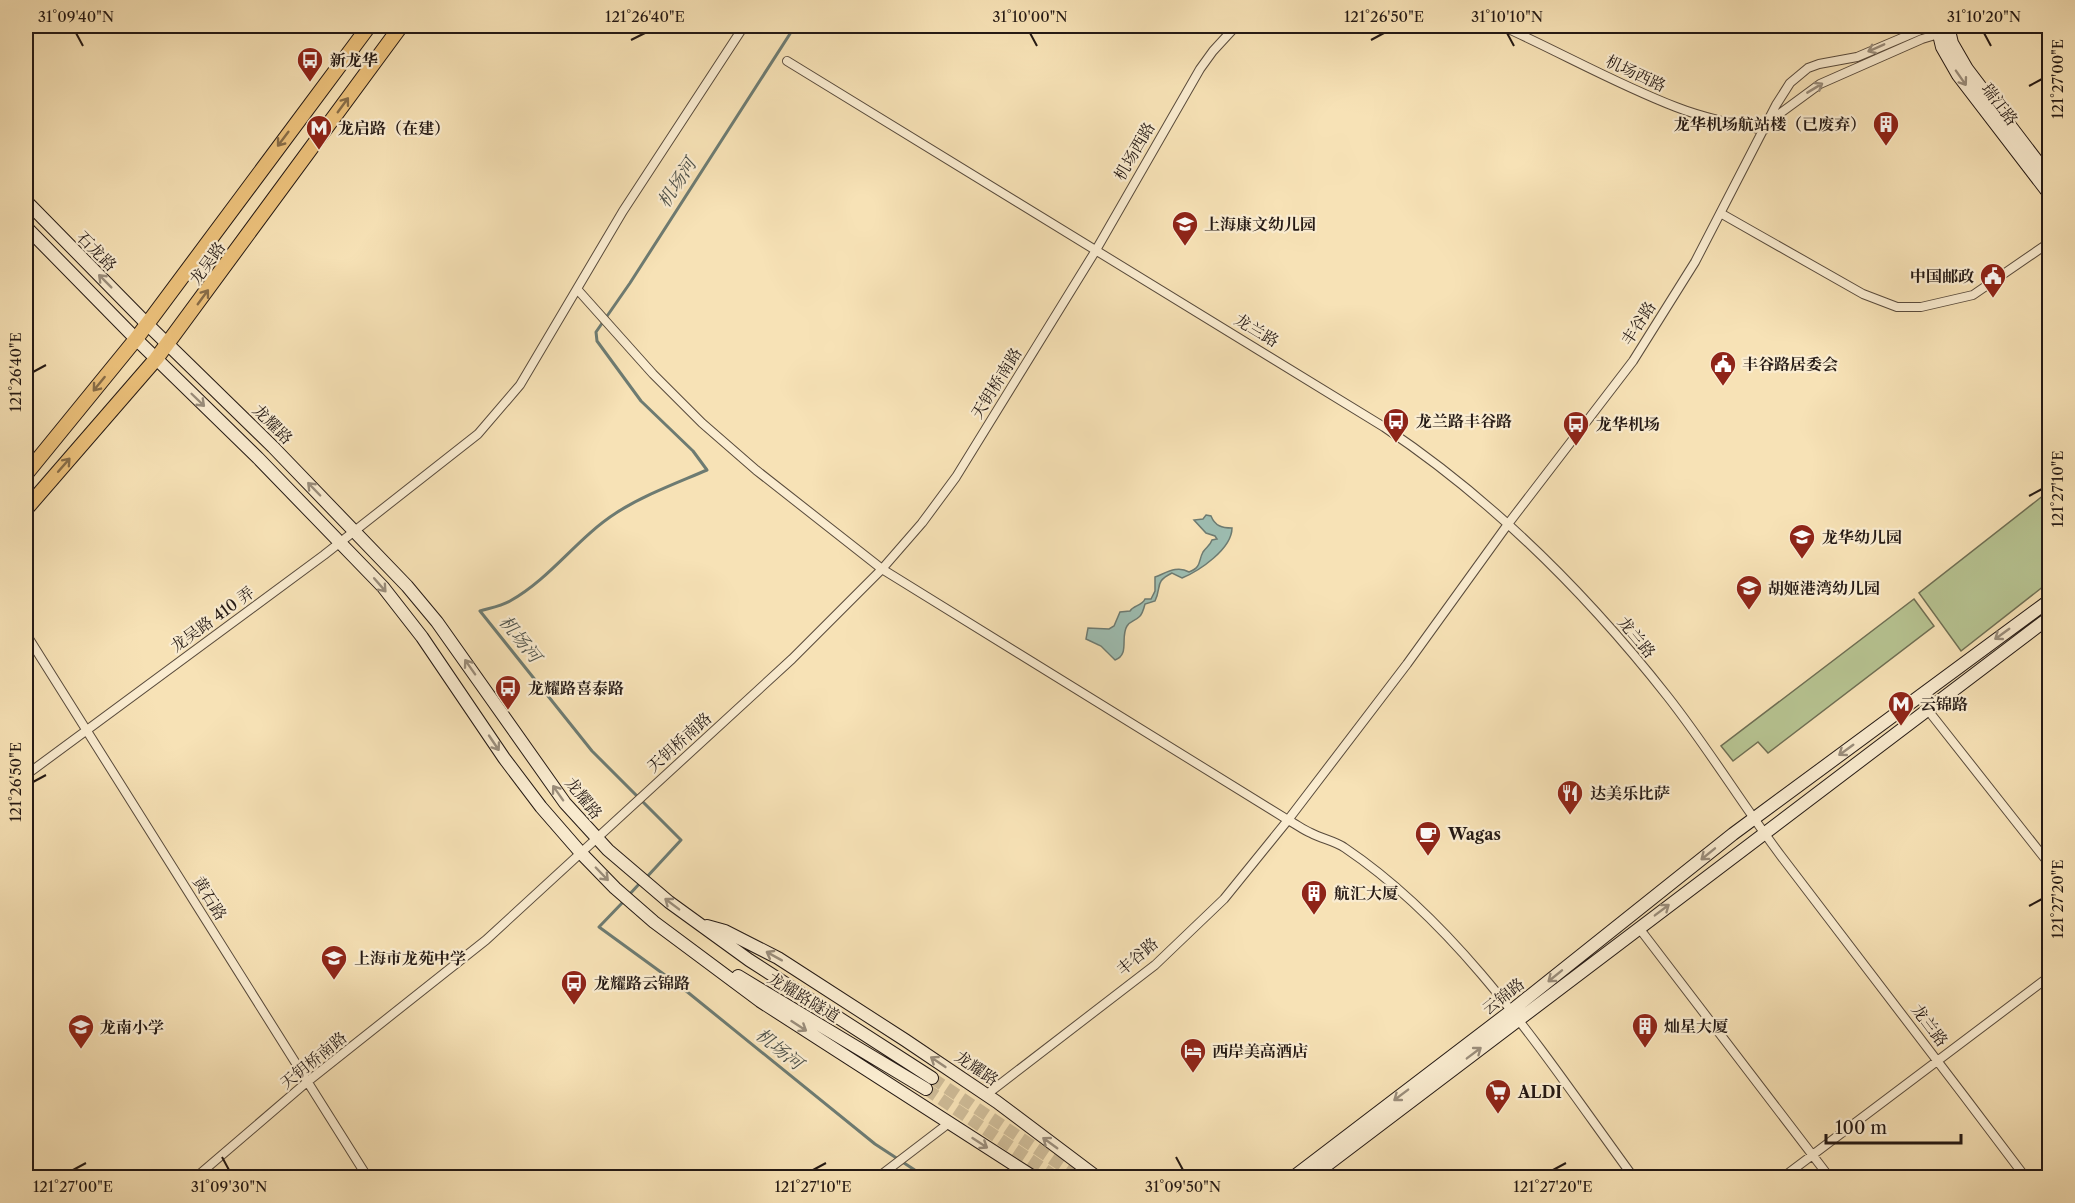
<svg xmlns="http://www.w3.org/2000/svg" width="2075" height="1203" font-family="'Libre Caslon Text','Noto Serif SC',serif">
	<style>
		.green { fill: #b7c492; stroke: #6e6e53; stroke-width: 1.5 }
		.water { fill: #9dbdb1; stroke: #6d7b72; stroke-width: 1.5 }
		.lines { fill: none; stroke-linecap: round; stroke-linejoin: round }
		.stream { stroke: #6d7b72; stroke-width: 3 }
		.secondary-tunnel { stroke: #cdba96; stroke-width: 12; stroke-dasharray: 12 6; stroke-linecap: butt }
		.street-casing { stroke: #594b3c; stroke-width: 10 }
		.secondary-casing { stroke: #241914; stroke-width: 14 }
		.primary-casing { stroke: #241914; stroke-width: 16 }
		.street { stroke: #faecd0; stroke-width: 8 }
		.secondary { stroke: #faecd0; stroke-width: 12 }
		.primary { stroke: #ecc17b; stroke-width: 14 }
		.oneway { stroke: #9a8d7b }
		.oneway2 { stroke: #886d48 }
		.ticks { fill: none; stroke: #241914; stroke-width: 2 }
		.labels { text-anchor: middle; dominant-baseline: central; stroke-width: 4.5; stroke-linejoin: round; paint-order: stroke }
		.poi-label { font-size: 16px; font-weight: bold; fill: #241914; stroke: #faecd0; text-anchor: start }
		.street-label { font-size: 16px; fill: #241914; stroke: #faecd0 }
		.water-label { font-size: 18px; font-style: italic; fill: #4e524b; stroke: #faecd0 }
		.neatline { fill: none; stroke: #241914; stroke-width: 2 }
		.ticks-label { font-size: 15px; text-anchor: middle; fill: #241914 }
	</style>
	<rect width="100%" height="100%" fill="#f7e2b6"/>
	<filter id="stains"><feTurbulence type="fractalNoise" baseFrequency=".00333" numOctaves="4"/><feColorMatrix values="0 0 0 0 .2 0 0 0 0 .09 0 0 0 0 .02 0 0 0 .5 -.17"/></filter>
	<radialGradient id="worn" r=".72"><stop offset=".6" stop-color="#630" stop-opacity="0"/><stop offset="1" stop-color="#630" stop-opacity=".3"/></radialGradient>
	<path class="green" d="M 2049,491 L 2049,582 L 1961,651 L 1919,593 Z
		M 1914,599 L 1934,626 L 1768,753 L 1758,742 L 1733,761 L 1721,746 Z"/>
	<path class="water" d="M 1206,515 L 1211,516 C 1215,526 1222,528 1232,528 C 1232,549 1199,571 1182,578 L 1172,573 C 1154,582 1162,586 1155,601 L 1145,604 C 1144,608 1142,615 1139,617 C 1135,621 1130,621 1127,626 C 1120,637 1130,655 1115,660 L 1101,646 L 1086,639 L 1088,628 L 1109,629 L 1114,626 L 1120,612 L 1130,611 C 1134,605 1142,606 1145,599 L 1151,599 L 1155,591 L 1155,577 C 1166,573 1177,565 1189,572 C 1202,567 1198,561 1203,552 C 1206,547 1210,546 1212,540 L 1217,539 L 1215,536 L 1206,533 L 1194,520 L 1203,519 Z"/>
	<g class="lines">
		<path class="stream" d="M 645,879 L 681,840 L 592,751 L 480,611 C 490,608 501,606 510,601 C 551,578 577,538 616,513 C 644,495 677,483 707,470 L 693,451 L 641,401 L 597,341 L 596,332 L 630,283 L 795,26
			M 628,896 L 640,883
			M 624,901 L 599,927 L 680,986 L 875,1144 L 927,1178"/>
		<path class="secondary-tunnel" d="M 932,1078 L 1080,1178
			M 926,1089 L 1057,1178"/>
		<g class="street-casing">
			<path id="street" d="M 1502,26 C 1560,52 1616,84 1676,107 C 1704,118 1734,124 1764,130
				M 787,61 L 1384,427 C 1493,500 1587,594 1668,697 C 1708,748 1742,804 1781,856 C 1862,963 1945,1070 2026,1178
				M 1771,120 L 1820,84 L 1922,39 L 1942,33
				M 1722,214 L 1863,294 L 1897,307 L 1921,307 L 1973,295 L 2050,242
				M 577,289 L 653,374 L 702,423 L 756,470 L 882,569 L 1288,820 C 1296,824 1303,830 1311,833 C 1322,839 1335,841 1345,848 C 1465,929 1549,1062 1634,1178
				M 26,634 L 368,1178
				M 1927,709 L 2050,865
				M 26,775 L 324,555 L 478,434 L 520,385 L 623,211 L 744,26
				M 1639,928 L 1830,1178
				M 986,1095 L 1155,965 L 1224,899 L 1288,820 L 1407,664 L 1508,524 L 1633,361 L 1695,262 L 1776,105 L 1790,83 L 1808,68 L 1819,64 L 1857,57 L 1930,26
				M 195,1178 L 307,1082 L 486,940 L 792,659 L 882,569 L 922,523 L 956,477 L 1096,250 L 1200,69 L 1213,51 L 1236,26
				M 877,1178 L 949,1123
				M 1782,1178 L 2050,976"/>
		</g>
		<g class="secondary-casing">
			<path id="secondary" d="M 1937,26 L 1942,47 L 1958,75 L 2050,195
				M 1948,26 L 1952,43 L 1967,69 L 2050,178
				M 26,201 L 146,323 L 273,447 L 407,586 L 437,622 L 565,803 L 608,850 L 669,902 L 749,960 L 932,1078
				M 26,227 L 136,339 L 258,458 L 383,587 L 422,637 L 504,758 L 541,807 L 581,853 L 615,888 L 654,922 L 760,1001 L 1035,1178
				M 707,926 L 725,931 L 778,958 L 905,1040 L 997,1102 L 1098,1178
				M 738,976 L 926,1089
				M 1292,1178 L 1511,1011 L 1733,834 L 2050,600
				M 1310,1178 L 2050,617"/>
		</g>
		<g class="primary-casing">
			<path id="primary" d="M 26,474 L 136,339 L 369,26
				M 26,509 L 156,359 L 401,26"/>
		</g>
		<use href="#street" class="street"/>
		<use href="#secondary" class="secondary"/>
		<use href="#primary" class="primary"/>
	</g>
	<defs><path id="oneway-shaft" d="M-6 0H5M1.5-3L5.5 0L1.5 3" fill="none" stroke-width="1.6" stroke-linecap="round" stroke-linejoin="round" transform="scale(1.5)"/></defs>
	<g class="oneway">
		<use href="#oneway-shaft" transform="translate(1876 48) rotate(156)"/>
		<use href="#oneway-shaft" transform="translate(1961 78) rotate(55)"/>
		<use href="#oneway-shaft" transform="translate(1815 88) rotate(-31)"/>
		<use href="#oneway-shaft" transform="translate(105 281) rotate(-135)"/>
		<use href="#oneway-shaft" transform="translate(198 400) rotate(44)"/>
		<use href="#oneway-shaft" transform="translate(314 489) rotate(-134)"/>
		<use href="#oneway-shaft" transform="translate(380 585) rotate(49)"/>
		<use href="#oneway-shaft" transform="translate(2002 634) rotate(144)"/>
		<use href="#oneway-shaft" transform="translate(470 667) rotate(-125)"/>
		<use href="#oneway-shaft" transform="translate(494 743) rotate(56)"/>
		<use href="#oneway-shaft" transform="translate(1846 750) rotate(144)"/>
		<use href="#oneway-shaft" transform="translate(558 793) rotate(-125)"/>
		<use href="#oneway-shaft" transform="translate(1708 854) rotate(141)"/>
		<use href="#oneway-shaft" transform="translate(602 874) rotate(46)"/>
		<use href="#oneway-shaft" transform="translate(672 904) rotate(-143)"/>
		<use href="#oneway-shaft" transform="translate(1662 910) rotate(-37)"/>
		<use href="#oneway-shaft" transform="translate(774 956) rotate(-151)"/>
		<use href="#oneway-shaft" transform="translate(1555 976) rotate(141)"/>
		<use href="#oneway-shaft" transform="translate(799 1026) rotate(33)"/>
		<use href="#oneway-shaft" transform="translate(1474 1053) rotate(-37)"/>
		<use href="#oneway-shaft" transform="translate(938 1062) rotate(-146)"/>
		<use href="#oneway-shaft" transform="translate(1401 1095) rotate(143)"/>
		<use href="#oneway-shaft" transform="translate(980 1143) rotate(33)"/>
		<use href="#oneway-shaft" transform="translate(1050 1143) rotate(-144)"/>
	</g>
	<g class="oneway2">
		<use href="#oneway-shaft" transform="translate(343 105) rotate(-54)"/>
		<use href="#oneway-shaft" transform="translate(283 139) rotate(127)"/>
		<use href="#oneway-shaft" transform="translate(203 297) rotate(-54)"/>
		<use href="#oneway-shaft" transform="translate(99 384) rotate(129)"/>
		<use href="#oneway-shaft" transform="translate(64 465) rotate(-49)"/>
	</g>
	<path class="ticks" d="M 76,33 L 83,46M 1030,33 L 1037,46M 1507,33 L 1514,46M 1984,33 L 1991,46M 631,40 L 645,33M 1371,40 L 1384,33M 2029,86 L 2042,79M 33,372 L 46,365M 2029,496 L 2042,489M 33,782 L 46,775M 2029,906 L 2042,899M 222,1157 L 229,1170M 1176,1157 L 1183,1170M 73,1170 L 86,1163M 813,1170 L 826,1163M 1553,1170 L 1566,1163"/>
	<defs>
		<g id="bus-pin" transform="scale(1.35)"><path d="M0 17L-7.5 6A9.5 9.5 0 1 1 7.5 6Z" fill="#8f2418" stroke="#faecd0"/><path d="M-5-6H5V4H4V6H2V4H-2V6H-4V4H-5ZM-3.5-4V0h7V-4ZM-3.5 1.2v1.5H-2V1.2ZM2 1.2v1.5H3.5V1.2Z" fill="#fff"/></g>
		<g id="building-pin" transform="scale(1.35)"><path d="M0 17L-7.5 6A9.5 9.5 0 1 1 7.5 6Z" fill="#8f2418" stroke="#faecd0"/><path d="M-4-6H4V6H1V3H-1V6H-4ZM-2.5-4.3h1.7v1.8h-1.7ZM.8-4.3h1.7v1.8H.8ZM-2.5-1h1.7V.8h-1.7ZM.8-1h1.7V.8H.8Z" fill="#fff"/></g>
		<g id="metro-pin" transform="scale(1.35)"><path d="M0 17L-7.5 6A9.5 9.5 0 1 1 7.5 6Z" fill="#8f2418" stroke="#faecd0"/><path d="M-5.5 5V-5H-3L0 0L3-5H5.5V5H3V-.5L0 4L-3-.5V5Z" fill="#fff"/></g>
		<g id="school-pin" transform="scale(1.35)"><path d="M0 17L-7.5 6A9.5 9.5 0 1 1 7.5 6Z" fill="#8f2418" stroke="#faecd0"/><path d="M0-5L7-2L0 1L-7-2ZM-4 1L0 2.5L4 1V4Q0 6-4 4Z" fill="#fff"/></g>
		<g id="civic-pin" transform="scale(1.35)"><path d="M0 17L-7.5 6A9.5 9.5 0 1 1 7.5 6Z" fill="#8f2418" stroke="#faecd0"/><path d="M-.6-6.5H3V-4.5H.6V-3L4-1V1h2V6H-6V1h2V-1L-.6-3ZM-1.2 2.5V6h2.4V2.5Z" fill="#fff"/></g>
		<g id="restaurant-pin" transform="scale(1.35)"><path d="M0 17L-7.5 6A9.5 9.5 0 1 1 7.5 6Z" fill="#8f2418" stroke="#faecd0"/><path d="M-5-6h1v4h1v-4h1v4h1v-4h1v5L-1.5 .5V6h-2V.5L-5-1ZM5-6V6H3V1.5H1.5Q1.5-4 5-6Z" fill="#fff"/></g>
		<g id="cafe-pin" transform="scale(1.35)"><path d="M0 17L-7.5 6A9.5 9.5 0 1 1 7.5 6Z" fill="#8f2418" stroke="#faecd0"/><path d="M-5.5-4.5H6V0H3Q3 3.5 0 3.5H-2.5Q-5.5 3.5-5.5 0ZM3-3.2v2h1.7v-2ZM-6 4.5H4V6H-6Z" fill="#fff"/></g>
		<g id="hotel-pin" transform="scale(1.35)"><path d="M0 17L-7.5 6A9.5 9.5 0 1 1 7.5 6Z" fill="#8f2418" stroke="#faecd0"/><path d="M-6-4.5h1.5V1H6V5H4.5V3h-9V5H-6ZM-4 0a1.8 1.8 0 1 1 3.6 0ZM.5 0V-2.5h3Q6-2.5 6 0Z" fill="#fff"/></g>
		<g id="supermarket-pin" transform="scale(1.35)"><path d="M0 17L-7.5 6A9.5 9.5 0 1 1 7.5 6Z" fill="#8f2418" stroke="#faecd0"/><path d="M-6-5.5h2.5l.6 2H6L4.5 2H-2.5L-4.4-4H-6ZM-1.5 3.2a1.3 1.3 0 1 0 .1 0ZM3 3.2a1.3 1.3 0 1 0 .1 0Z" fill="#fff"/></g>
	</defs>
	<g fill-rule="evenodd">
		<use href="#bus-pin" x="310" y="60"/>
		<use href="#building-pin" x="1886" y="124"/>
		<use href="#metro-pin" x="319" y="128"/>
		<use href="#school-pin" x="1185" y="224"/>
		<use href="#civic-pin" x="1993" y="276"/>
		<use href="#civic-pin" x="1723" y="364"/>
		<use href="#bus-pin" x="1396" y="421"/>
		<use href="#bus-pin" x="1576" y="424"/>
		<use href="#school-pin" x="1802" y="537"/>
		<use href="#school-pin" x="1749" y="588"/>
		<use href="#bus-pin" x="508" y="688"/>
		<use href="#metro-pin" x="1901" y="704"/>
		<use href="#restaurant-pin" x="1570" y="793"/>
		<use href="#cafe-pin" x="1428" y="834"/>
		<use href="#building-pin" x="1314" y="893"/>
		<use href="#school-pin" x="334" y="958"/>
		<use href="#bus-pin" x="574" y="983"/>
		<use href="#building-pin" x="1645" y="1026"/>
		<use href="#school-pin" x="81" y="1027"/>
		<use href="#hotel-pin" x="1193" y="1051"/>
		<use href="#supermarket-pin" x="1498" y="1092"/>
	</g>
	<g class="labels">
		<g class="poi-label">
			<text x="330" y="60">新龙华</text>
			<text x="1866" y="124" text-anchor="end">龙华机场航站楼（已废弃）</text>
			<text x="338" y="128">龙启路（在建）</text>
			<text x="1204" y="224">上海康文幼儿园</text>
			<text x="1974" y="276" text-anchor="end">中国邮政</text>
			<text x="1742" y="364">丰谷路居委会</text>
			<text x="1416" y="421">龙兰路丰谷路</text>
			<text x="1596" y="424">龙华机场</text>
			<text x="1822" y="537">龙华幼儿园</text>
			<text x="1768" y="588">胡姬港湾幼儿园</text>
			<text x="528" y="688">龙耀路喜泰路</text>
			<text x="1920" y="704">云锦路</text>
			<text x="1590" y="793">达美乐比萨</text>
			<text x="1448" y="834">Wagas</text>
			<text x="1334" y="893">航汇大厦</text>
			<text x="354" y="958">上海市龙苑中学</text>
			<text x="594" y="983">龙耀路云锦路</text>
			<text x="1664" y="1026">灿星大厦</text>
			<text x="100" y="1027">龙南小学</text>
			<text x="1212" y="1051">西岸美高酒店</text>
			<text x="1518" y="1092">ALDI</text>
		</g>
		<g class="street-label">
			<text transform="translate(1636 73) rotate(25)">机场西路</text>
			<text transform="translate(2000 104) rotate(53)">瑞江路</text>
			<text transform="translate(1134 151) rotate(-60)">机场西路</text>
			<text transform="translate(97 251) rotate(45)">石龙路</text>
			<text transform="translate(207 263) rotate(-54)">龙吴路</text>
			<text transform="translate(1638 323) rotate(-57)">丰谷路</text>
			<text transform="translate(1257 330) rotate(31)">龙兰路</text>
			<text transform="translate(996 383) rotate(-58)">天钥桥南路</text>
			<text transform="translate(273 424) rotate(45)">龙耀路</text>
			<text transform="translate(212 619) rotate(-36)">龙吴路 410 弄</text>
			<text transform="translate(1637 637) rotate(50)">龙兰路</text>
			<text transform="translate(679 742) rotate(-42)">天钥桥南路</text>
			<text transform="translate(584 798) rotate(51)">龙耀路</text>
			<text transform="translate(210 898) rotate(58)">黄石路</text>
			<text transform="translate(1137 956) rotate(-40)">丰谷路</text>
			<text transform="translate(1503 996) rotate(-38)">云锦路</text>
			<text transform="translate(804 997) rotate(31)">龙耀路隧道</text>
			<text transform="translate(1930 1025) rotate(53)">龙兰路</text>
			<text transform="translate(313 1060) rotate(-39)">天钥桥南路</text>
			<text transform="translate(977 1068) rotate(34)">龙耀路</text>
		</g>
		<g class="water-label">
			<text transform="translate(677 183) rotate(-57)">机场河</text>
			<text transform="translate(520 639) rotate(51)">机场河</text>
			<text transform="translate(779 1049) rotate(39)">机场河</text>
		</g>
	</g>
	<rect width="2075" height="1203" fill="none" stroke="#f7e2b6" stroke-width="66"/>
	<path d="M1826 1134v9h135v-9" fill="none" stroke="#241914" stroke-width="3"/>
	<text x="1835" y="1134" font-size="18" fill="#241914" stroke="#faecd0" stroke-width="4.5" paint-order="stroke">100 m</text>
	<rect x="33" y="33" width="2009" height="1137" class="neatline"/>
	<g class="ticks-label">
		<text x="76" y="22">31°09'40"N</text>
		<text x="645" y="22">121°26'40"E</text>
		<text x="1030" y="22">31°10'00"N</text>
		<text x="1384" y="22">121°26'50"E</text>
		<text x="1507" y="22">31°10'10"N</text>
		<text x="1984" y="22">31°10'20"N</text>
		<text transform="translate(2058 79) rotate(-90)" y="5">121°27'00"E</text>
		<text transform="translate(16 372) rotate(-90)" y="5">121°26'40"E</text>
		<text transform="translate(2058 489) rotate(-90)" y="5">121°27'10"E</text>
		<text transform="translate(16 782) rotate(-90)" y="5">121°26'50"E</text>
		<text transform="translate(2058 899) rotate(-90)" y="5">121°27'20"E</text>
		<text x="73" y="1192">121°27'00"E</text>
		<text x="229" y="1192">31°09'30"N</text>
		<text x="813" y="1192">121°27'10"E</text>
		<text x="1183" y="1192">31°09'50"N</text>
		<text x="1553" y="1192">121°27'20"E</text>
	</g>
	<rect width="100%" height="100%" filter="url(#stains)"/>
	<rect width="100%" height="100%" fill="url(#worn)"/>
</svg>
